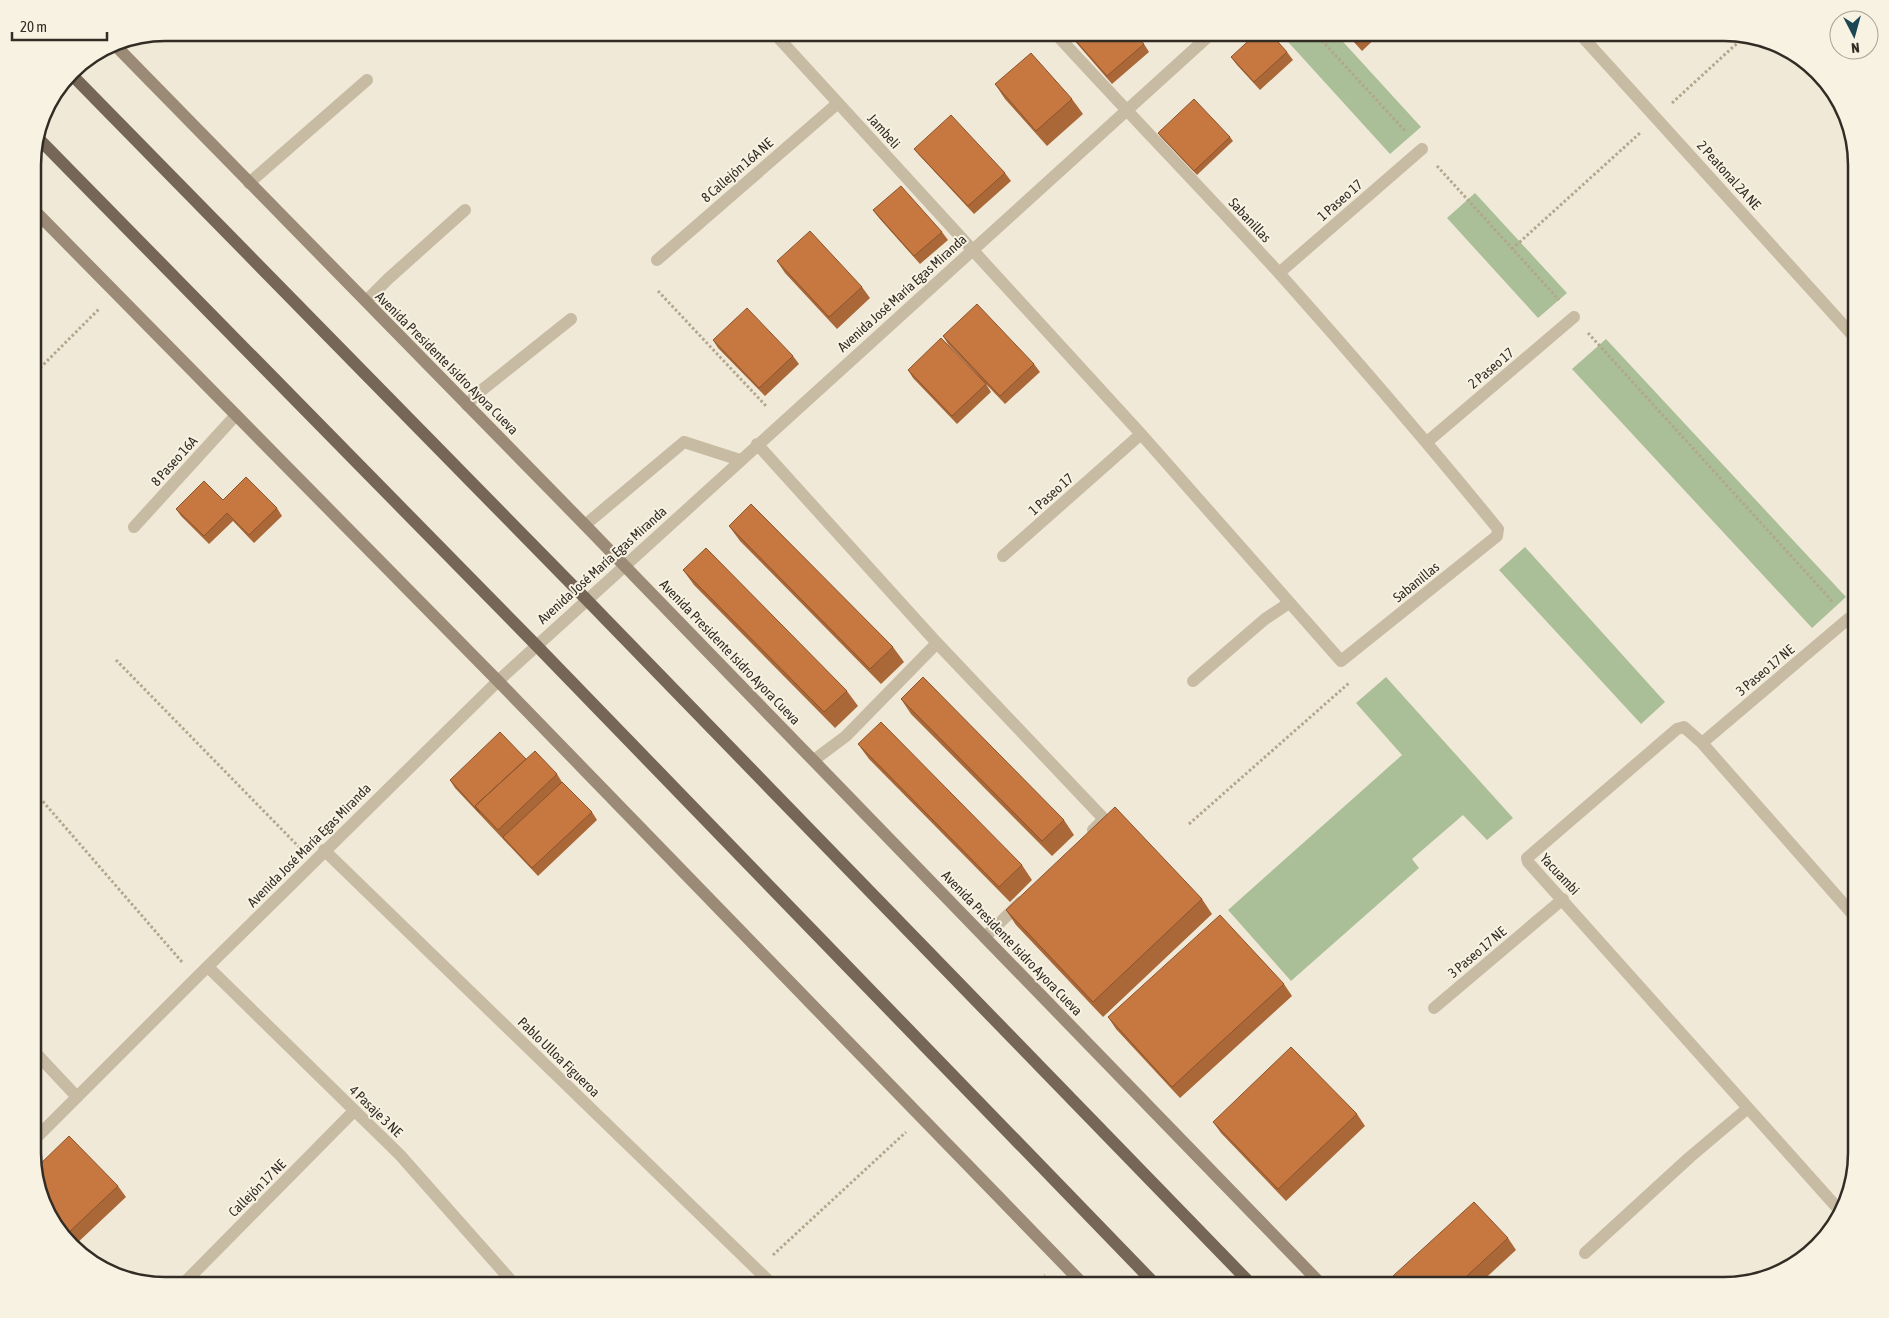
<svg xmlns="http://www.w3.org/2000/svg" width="1889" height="1318" font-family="'Asap Condensed',sans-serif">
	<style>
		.green { fill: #aabf97 }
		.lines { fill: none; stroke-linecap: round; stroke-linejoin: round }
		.path { stroke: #b4a58d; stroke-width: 3; stroke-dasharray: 2.5 2.5; stroke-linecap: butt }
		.service { stroke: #c8bba3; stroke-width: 12 }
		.minor { stroke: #c8bba3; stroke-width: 12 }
		.tertiary { stroke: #c8bba3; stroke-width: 12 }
		.secondary { stroke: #9b8a75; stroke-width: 12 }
		.primary { stroke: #756656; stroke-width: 12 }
		.wall { fill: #aa6737 }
		.building { fill: #c67840; stroke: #8b542d }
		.labels { text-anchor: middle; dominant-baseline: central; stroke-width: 4; stroke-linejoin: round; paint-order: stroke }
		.street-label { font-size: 14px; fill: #332c25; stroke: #f8f2e3 }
		.rim { fill: none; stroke: #332c25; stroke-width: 2.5 }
	</style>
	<rect width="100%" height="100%" fill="#f0e9d7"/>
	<path class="green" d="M 1280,33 L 1335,33 L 1421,127 L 1390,154 Z
		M 1475,193 L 1567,293 L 1538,318 L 1447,218 Z
		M 1606,339 L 1846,597 L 1812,628 L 1572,369 Z
		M 1525,547 L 1665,702 L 1641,724 L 1499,570 Z
		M 1386,677 L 1513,818 L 1487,840 L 1463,815 L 1412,859 L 1419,868 L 1291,981 L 1228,910 L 1402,755 L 1356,703 Z"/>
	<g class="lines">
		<path class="path" d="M 1315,33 L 1406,132
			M 1672,103 L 1745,36
			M 1437,166 L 1559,300
			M 1512,249 L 1640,133
			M 658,291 L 767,407
			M 1588,333 L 1833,602
			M 33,375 L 100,308
			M 116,660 L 299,847
			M 33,790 L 182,962
			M 1189,824 L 1349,683
			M 773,1255 L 906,1132
			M 1033,1285 L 1045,1275"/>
		<path class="service" d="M 249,183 L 367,80
			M 366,301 L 388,279 L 465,210
			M 467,405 L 477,394 L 571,319
			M 757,444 L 937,643 L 1104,819 L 1093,830
			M 585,525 L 684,442 L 740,460
			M 814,760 L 846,736 L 937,643
			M 985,937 L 1021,902"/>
		<path class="minor" d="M 774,33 L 1141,434 L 1341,661 L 1497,536 L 1498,529 C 1427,442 1354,357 1279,273 C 1205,192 1129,114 1055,33
			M 1579,33 L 1856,339
			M 657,260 L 838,103
			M 1279,273 L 1422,149
			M 1427,442 L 1574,317
			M 134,527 L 236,415
			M 1003,556 L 1141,434
			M 1193,681 L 1265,619 L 1289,603
			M 1702,743 L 1848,619
			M 324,850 L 773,1285
			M 208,967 L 400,1155 L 515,1285
			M 1434,1008 L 1563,899
			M 33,1050 L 77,1097
			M 1841,1212 L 1528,862 L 1527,858 L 1677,729 L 1684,727 L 1702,743 L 1856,918
			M 1585,1253 L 1690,1157 L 1748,1108
			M 182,1285 L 354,1111"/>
		<path class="tertiary" d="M 33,1141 L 196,978 L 498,681 L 1212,33"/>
		<path class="secondary" d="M 113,43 L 585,525 L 1322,1285
			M 33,209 L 498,681 L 1084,1285"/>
		<path class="primary" d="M 70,73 L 586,599 L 1252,1285
			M 38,138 L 536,645 L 1156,1285"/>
	</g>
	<path class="wall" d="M 1067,32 L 1133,32 L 1144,44 L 1149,52 L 1112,84 Z
		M 1345,32 L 1382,32 L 1362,51 Z
		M 1287,52 L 1293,60 L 1260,90 L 1237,65 L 1231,57 Z
		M 995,84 L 1072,99 L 1083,114 L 1047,146 L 1005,99 Z
		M 1158,133 L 1230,137 L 1233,141 L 1197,175 L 1161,137 Z
		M 914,149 L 1005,173 L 1011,181 L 974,214 L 920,156 Z
		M 873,210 L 942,232 L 948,240 L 920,264 L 879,218 Z
		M 777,261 L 862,287 L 870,298 L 837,329 L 785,273 Z
		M 943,336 L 1034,364 L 1040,372 L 1005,404 L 948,344 Z
		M 713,340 L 793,356 L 799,364 L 765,396 L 718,348 Z
		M 908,370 L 986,384 L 991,392 L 957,424 L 913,378 Z
		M 223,500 L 277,508 L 282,516 L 254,543 L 233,521 L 209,544 L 181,516 L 176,509 Z
		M 729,526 L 893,647 L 904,662 L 881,684 L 740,541 Z
		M 683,570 L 847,691 L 858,706 L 835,728 L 694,585 Z
		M 901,699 L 1064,820 L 1074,835 L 1052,856 L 911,714 Z
		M 858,744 L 1022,865 L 1032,880 L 1010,902 L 869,759 Z
		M 526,759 L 557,774 L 562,782 L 592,812 L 597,820 L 538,876 L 486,821 L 455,788 L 450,780 Z
		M 1202,899 L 1212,914 L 1103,1017 L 1016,925 L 1006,910 Z
		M 1284,984 L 1292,996 L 1180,1098 L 1116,1029 L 1108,1017 Z
		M 1357,1114 L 1365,1126 L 1286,1201 L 1221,1133 L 1213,1122 Z
		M 118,1186 L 126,1197 L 74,1246 L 46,1212 Z
		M 1508,1238 L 1516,1250 L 1477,1286 L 1382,1286 Z"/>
	<path class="building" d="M 1068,32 L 1133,32 L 1144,44 L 1107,76 Z
		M 1258,32 L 1269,32 L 1287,52 L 1254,82 L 1231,57 Z
		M 1347,32 L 1368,32 L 1356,43 Z
		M 1031,53 L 1072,99 L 1036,131 L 995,84 Z
		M 1194,99 L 1230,137 L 1194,171 L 1158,133 Z
		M 951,115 L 1005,173 L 968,206 L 914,149 Z
		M 901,186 L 942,232 L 914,256 L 873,210 Z
		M 810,231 L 862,287 L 829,317 L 777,261 Z
		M 977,304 L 1034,364 L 1000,396 L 943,336 Z
		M 747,308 L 793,356 L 759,388 L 713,340 Z
		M 941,338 L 986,384 L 952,416 L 908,370 Z
		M 246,477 L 277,508 L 249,535 L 227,513 L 204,536 L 176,509 L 204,481 L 223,500 Z
		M 751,504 L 893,647 L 870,669 L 729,526 Z
		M 706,548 L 847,691 L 824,712 L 683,570 Z
		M 923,677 L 1064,820 L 1042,841 L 901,699 Z
		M 881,722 L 1022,865 L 999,887 L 858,744 Z
		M 500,732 L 526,759 L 475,806 L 480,813 L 450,780 Z
		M 535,751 L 557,774 L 498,830 L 475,806 Z
		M 562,782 L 592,812 L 532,868 L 503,837 Z
		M 1115,807 L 1202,899 L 1093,1002 L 1006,910 Z
		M 1220,915 L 1284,984 L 1172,1087 L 1108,1017 Z
		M 1291,1047 L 1357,1114 L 1278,1189 L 1213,1122 Z
		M 69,1136 L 118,1186 L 66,1235 L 46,1212 L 35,1169 Z
		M 1474,1202 L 1508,1238 L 1456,1286 L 1382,1286 Z"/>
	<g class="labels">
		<g class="street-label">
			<text transform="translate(884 131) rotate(48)">Jambeli</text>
			<text transform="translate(737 170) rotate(-41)">8 Callejón 16A NE</text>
			<text transform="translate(1729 175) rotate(48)">2 Peatonal 2A NE</text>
			<text transform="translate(1340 200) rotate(-41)">1 Paseo 17</text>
			<text transform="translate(1250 220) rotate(47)">Sabanillas</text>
			<text transform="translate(902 293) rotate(-42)">Avenida José María Egas Miranda</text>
			<text transform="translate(447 363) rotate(45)">Avenida Presidente Isidro Ayora Cueva</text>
			<text transform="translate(1491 368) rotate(-40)">2 Paseo 17</text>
			<text transform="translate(174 461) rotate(-48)">8 Paseo 16A</text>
			<text transform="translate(1051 494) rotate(-42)">1 Paseo 17</text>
			<text transform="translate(602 565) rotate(-42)">Avenida José María Egas Miranda</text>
			<text transform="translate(1416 582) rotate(-39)">Sabanillas</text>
			<text transform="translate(730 652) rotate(46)">Avenida Presidente Isidro Ayora Cueva</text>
			<text transform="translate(1765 670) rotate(-40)">3 Paseo 17 NE</text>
			<text transform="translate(309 845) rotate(-45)">Avenida José María Egas Miranda</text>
			<text transform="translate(1560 874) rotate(47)">Yacuambi</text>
			<text transform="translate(1012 943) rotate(46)">Avenida Presidente Isidro Ayora Cueva</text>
			<text transform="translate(1477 952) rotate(-40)">3 Paseo 17 NE</text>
			<text transform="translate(559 1057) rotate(44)">Pablo Ulloa Figueroa</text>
			<text transform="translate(376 1111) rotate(44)">4 Pasaje 3 NE</text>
			<text transform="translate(257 1188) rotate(-45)">Callejón 17 NE</text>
		</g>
	</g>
	<path d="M0 0H1889V1318H0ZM165 41H1724A124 124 0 0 1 1848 165V1153A124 124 0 0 1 1724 1277H165A124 124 0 0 1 41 1153V165A124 124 0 0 1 165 41Z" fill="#f8f2e3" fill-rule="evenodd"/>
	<path class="rim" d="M165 41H1724A124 124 0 0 1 1848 165V1153A124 124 0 0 1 1724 1277H165A124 124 0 0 1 41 1153V165A124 124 0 0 1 165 41Z"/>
	<g transform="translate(1854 35) rotate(174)"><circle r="24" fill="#f8f2e3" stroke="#a9a397"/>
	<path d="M0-4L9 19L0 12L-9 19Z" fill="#1b4654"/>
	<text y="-8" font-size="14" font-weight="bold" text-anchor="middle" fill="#332c25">N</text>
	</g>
	<path d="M12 32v8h95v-8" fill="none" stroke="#332c25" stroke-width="2.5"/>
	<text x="20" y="32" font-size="15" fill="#332c25" stroke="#f8f2e3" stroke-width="4" paint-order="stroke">20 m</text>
</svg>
